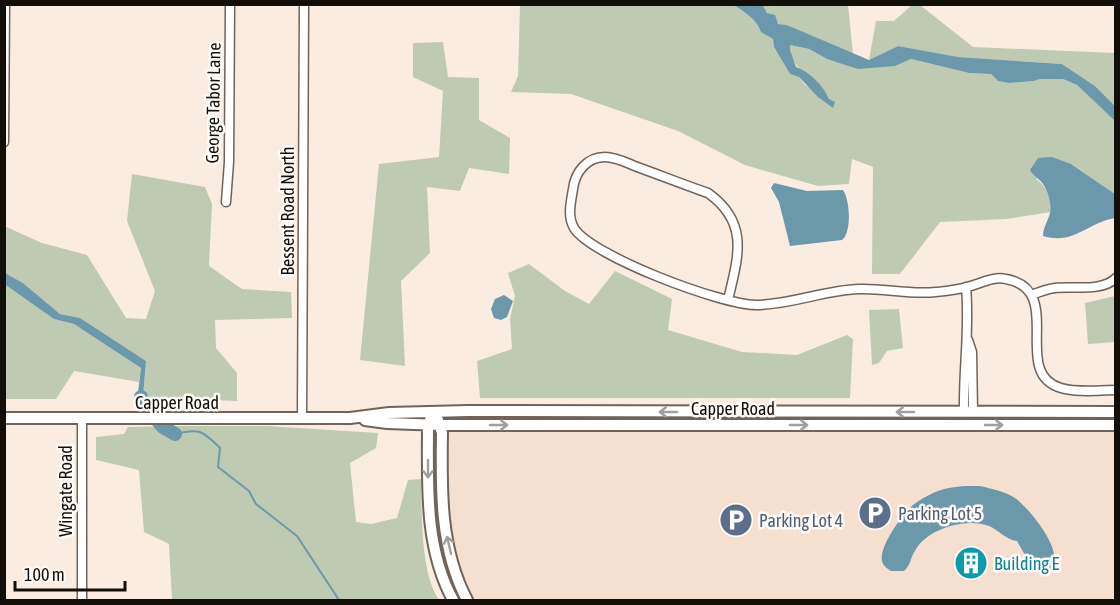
<svg xmlns="http://www.w3.org/2000/svg" width="1120" height="605" font-family="'Asap Condensed',sans-serif">
	<style>
		.built { fill: #f5dfcf }
		.green { fill: #becab2 }
		.water { fill: #6c98ac }
		.lines { fill: none; stroke-linecap: round; stroke-linejoin: round }
		.stream { stroke: #6c98ac; stroke-width: 2 }
		.river { stroke: #6c98ac; stroke-width: 14 }
		.minor-casing { stroke: #70645a; stroke-width: 11 }
		.tertiary-casing { stroke: #70645a; stroke-width: 14 }
		.minor { stroke: #fff; stroke-width: 8 }
		.tertiary { stroke: #fff; stroke-width: 10 }
		.oneway { stroke: #a09f9d }
		.labels { text-anchor: middle; dominant-baseline: central; stroke-width: 5; stroke-linejoin: round; paint-order: stroke }
		.street-label { font-size: 18px; fill: #120e0a; stroke: #fffbf9 }
		.service-label { font-size: 18px; fill: #4e5e75; stroke: #fffbf9; text-anchor: start }
		.culture-label { font-size: 18px; fill: #0d838f; stroke: #fffbf9; text-anchor: start }
	</style>
	<rect width="100%" height="100%" fill="#fbece1"/>
	<path class="built" d="M 1115,425 L 1115,600 L 470,600 L 462,583 L 445,521 L 447,426 Z"/>
	<path class="green" d="M 520,5 L 734,5 C 744,12 758,19 762,32 L 773,39 L 774,47 L 790,74 L 799,77 L 805,85 L 829,99 C 820,77 788,72 790,45 L 809,49 L 827,59 L 895,66 L 911,59 L 969,73 L 991,74 L 998,81 L 1009,83 L 1034,81 L 1040,79 L 1063,79 L 1077,85 L 1115,121 L 1115,194 L 1071,164 L 1036,179 C 1047,186 1051,199 1051,212 L 1006,219 L 940,222 L 900,274 L 872,274 L 873,167 L 852,159 L 849,184 L 818,186 L 745,165 L 678,131 L 571,94 L 511,92 L 518,76 Z
		M 760,5 L 848,5 L 853,54 L 787,25 L 778,24 Z
		M 912,5 L 920,5 L 973,47 L 1115,53 L 1115,106 L 1095,86 L 1062,64 L 957,57 L 898,46 L 869,60 L 876,21 L 894,21 Z
		M 443,42 L 448,77 L 479,78 L 479,120 L 510,138 L 509,174 L 469,168 L 460,191 L 427,187 L 430,253 L 401,281 L 405,366 L 360,360 L 379,164 L 439,157 L 443,91 L 413,77 L 413,43 Z
		M 132,174 L 205,187 L 212,204 L 209,266 L 242,289 L 291,292 L 292,318 L 215,320 L 216,348 L 237,373 L 237,401 L 143,397 L 146,361 L 80,318 L 60,314 L 23,283 L 5,273 L 4,226 L 42,243 L 87,255 L 126,318 L 146,319 L 155,291 L 127,221 Z
		M 529,264 L 565,291 L 589,304 L 615,271 L 672,299 L 668,330 L 742,352 L 797,355 L 847,335 L 853,339 L 850,398 L 480,398 L 477,361 L 512,349 L 510,319 L 515,296 L 508,273 Z
		M 4,284 L 54,319 L 74,324 L 141,368 L 139,382 L 74,371 L 56,399 L 5,399 Z
		M 1115,296 L 1115,342 L 1088,344 L 1085,303 Z
		M 899,309 L 903,348 L 887,351 L 879,363 L 872,365 L 869,310 Z
		M 178,426 L 267,426 L 378,433 L 376,448 L 350,463 L 356,522 L 371,524 L 397,518 L 408,480 L 421,479 C 422,513 420,572 439,600 L 172,600 L 169,544 L 144,532 L 139,470 L 96,460 L 96,437 L 124,434 L 128,427 Z"/>
	<path class="water" d="M 734,5 L 760,5 L 763,6 L 767,13 L 775,15 L 778,24 L 787,25 L 869,60 L 898,46 L 958,57 L 1062,64 L 1095,86 L 1115,106 L 1115,121 L 1077,85 L 1063,79 L 1040,79 L 1034,81 L 1009,83 L 998,81 L 991,74 L 969,73 L 911,59 L 895,66 L 858,69 L 827,59 L 809,49 L 790,45 L 790,50 L 796,67 C 810,72 823,85 829,99 L 835,102 L 833,108 L 818,97 L 799,77 L 790,74 L 774,47 L 773,39 L 761,32 C 757,19 744,12 734,5 Z
		M 1052,157 L 1071,164 L 1115,194 L 1115,218 C 1086,223 1075,245 1043,236 C 1043,227 1048,221 1050,213 C 1052,205 1048,191 1043,184 C 1040,179 1034,177 1030,170 L 1038,158 Z
		M 774,183 L 807,191 L 843,190 C 850,200 852,232 842,240 L 790,246 L 779,202 L 771,188 Z
		M 5,273 L 23,283 L 60,314 L 80,318 L 146,361 L 143,397 L 151,412 L 143,411 L 137,401 L 141,368 L 74,324 L 54,319 L 7,286 L 5,284 Z
		M 504,295 L 513,301 L 507,317 L 501,320 L 494,318 L 491,309 L 495,299 Z
		M 980,486 C 992,489 1004,491 1015,498 C 1028,507 1066,552 1051,568 C 1046,574 1040,573 1034,571 L 1017,541 C 1006,540 999,530 989,526 C 966,517 926,529 915,551 C 910,558 911,565 904,571 L 891,571 C 888,569 883,566 882,561 C 879,546 902,515 913,505 C 919,500 927,496 933,493 C 948,486 964,486 980,486 Z"/>
	<g class="lines">
		<path class="stream" d="M 175,434 C 199,428 202,430 220,448 L 218,467 L 249,491 L 256,504 L 297,536 L 339,600"/>
		<path class="river" d="M 141,397 L 141,401 L 163,427 L 175,434"/>
		<g class="minor-casing">
			<path id="minor" d="M 4,142 L 5,4
				M 226,202 L 229,162 L 230,4
				M 1032,295 C 1039,292 1047,289 1055,288 C 1073,286 1102,292 1116,278
				M 728,300 C 738,257 750,223 708,193 C 685,185 662,176 640,168 C 629,164 617,157 605,157 C 587,157 575,172 573,189 C 571,202 567,216 574,228 C 591,256 722,305 756,305 C 791,305 824,290 859,289 C 884,288 909,295 936,292 C 946,291 957,290 967,287 C 980,284 993,276 1006,279 C 1067,290 1009,373 1061,388 C 1078,393 1099,390 1116,390
				M 968,340 L 972,352 L 973,412
				M 964,412 C 963,370 970,329 966,287
				M 302,418 L 304,4
				M 82,600 L 82,418"/>
		</g>
		<g class="tertiary-casing">
			<path id="tertiary" d="M 4,418 L 350,418 L 389,413 L 468,411 L 1116,412
				M 365,420 L 387,423 L 441,425 L 1116,425
				M 430,420 L 428,425 C 428,483 424,547 453,600
				M 438,420 L 442,433 C 441,490 440,549 467,600"/>
		</g>
		<use href="#minor" class="minor"/>
		<use href="#tertiary" class="tertiary"/>
	</g>
	<defs><path id="oneway-shaft" d="M-6 0H5M1.5-3L5.5 0L1.5 3" fill="none" stroke-width="1.6" stroke-linecap="round" stroke-linejoin="round" transform="scale(1.5)"/></defs>
	<g class="oneway">
		<use href="#oneway-shaft" transform="translate(668 412) rotate(180)"/>
		<use href="#oneway-shaft" transform="translate(905 412) rotate(-180)"/>
		<use href="#oneway-shaft" transform="translate(499 425)"/>
		<use href="#oneway-shaft" transform="translate(799 425)"/>
		<use href="#oneway-shaft" transform="translate(994 425)"/>
		<use href="#oneway-shaft" transform="translate(428 469) rotate(90)"/>
		<use href="#oneway-shaft" transform="translate(449 545) rotate(-103)"/>
	</g>
	<defs>
		<g id="parking-disc" transform="scale(1.725)"><circle r="9.5" fill="#5c6f8a" stroke="#fffbf9"/><path d="M-3.5-5.5H1a3.5 3.5 0 0 1 0 7H-1V5.5H-3.5ZM-1-3.4V-.6H.8a1.4 1.4 0 0 0 0-2.8Z" fill="#fff"/></g>
		<g id="building-disc" transform="scale(1.725)"><circle r="9.5" fill="#0f9aa8" stroke="#fffbf9"/><path d="M-4-6H4V6H1V3H-1V6H-4ZM-2.5-4.3h1.7v1.8h-1.7ZM.8-4.3h1.7v1.8H.8ZM-2.5-1h1.7V.8h-1.7ZM.8-1h1.7V.8H.8Z" fill="#fff"/></g>
	</defs>
	<g fill-rule="evenodd">
		<use href="#parking-disc" x="875" y="513"/>
		<use href="#parking-disc" x="736" y="520"/>
		<use href="#building-disc" x="971" y="563"/>
	</g>
	<g class="labels">
		<g class="street-label">
			<text transform="translate(213 103) rotate(-89)">George Tabor Lane</text>
			<text transform="translate(287 211) rotate(-90)">Bessent Road North</text>
			<text x="177" y="402">Capper Road</text>
			<text x="733" y="408">Capper Road</text>
			<text transform="translate(65 491) rotate(-90)">Wingate Road</text>
		</g>
		<g class="service-label">
			<text x="898" y="513">Parking Lot 5</text>
			<text x="759" y="520">Parking Lot 4</text>
		</g>
		<g class="culture-label">
			<text x="994" y="563">Building E</text>
		</g>
	</g>
	<rect width="1120" height="605" fill="none" stroke="#120e0a" stroke-width="12"/>
	<path d="M15 581v9h110v-9" fill="none" stroke="#120e0a" stroke-width="3"/>
	<text x="24" y="581" font-size="18" fill="#120e0a" stroke="#fffbf9" stroke-width="4.5" paint-order="stroke">100 m</text>
</svg>
